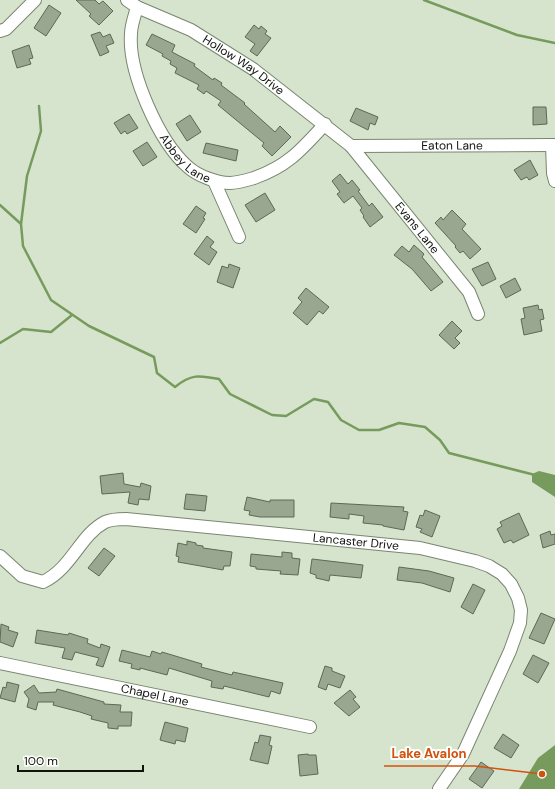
<svg xmlns="http://www.w3.org/2000/svg" width="555" height="789" font-family="'DM Sans',sans-serif">
	<style>
		.water { fill: #769b5c }
		.lines { fill: none; stroke-linecap: round; stroke-linejoin: round }
		.stream { stroke: #769b5c; stroke-width: 2.5 }
		.building { fill: #99a690; stroke: #5c6954 }
		.minor-casing { stroke: #798670; stroke-width: 14 }
		.minor { stroke: #fff; stroke-width: 12 }
		.labels { text-anchor: middle; dominant-baseline: central; stroke-width: 4; stroke-linejoin: round; paint-order: stroke }
		.street-label { font-size: 12px; fill: #0e130b; stroke: #fff }
		.leader { fill: none; stroke: #d2520c; stroke-width: 1.5 }
		.callout-dot { fill: #d2520c; stroke: #fff; stroke-width: 1.5 }
		.callout-label { font-size: 13px; text-anchor: middle; font-weight: bold; fill: #d2520c; stroke: #fff; stroke-width: 4; stroke-linejoin: round; paint-order: stroke }
	</style>
	<rect width="100%" height="100%" fill="#d6e4cd"/>
	<path class="water" d="M 539,471 L 555,475 L 555,497 L 532,482 L 532,474 Z
		M 555,745 L 555,789 L 519,789 L 538,758 Z"/>
	<g class="lines">
		<path class="stream" d="M 424,0 L 517,35 L 555,43
			M 0,205 L 21,224 L 23,246 L 51,300 L 89,326 L 154,357 L 157,373 L 175,387 C 191,374 199,375 219,379 L 230,394 L 272,415 L 286,416 L 314,399 L 328,402 L 341,420 L 359,430 L 379,430 L 399,423 L 425,427 L 440,440 L 449,453 L 535,475
			M 21,224 L 27,176 L 41,131 L 39,106
			M 0,343 L 23,329 L 51,332 L 72,315"/>
	</g>
	<path class="building" d="M 76,0 L 95,0 L 99,4 L 103,1 L 113,11 L 99,25 L 89,16 L 91,14 Z
		M 49,5 L 61,13 L 46,36 L 34,28 Z
		M 254,25 L 259,29 L 261,26 L 267,31 L 265,34 L 271,38 L 257,56 L 250,51 L 255,44 L 245,37 Z
		M 100,32 L 103,37 L 110,34 L 114,43 L 106,46 L 109,52 L 100,56 L 91,35 Z
		M 152,34 L 175,45 L 172,52 L 195,64 L 194,66 L 213,80 L 214,78 L 222,83 L 221,85 L 245,103 L 244,104 L 275,132 L 280,126 L 291,137 L 272,156 L 262,146 L 264,143 L 218,105 L 221,101 L 206,91 L 204,94 L 197,89 L 199,85 L 175,73 L 177,68 L 170,64 L 171,61 L 162,56 L 163,54 L 146,45 Z
		M 29,45 L 33,58 L 29,59 L 31,64 L 17,68 L 12,51 Z
		M 533,107 L 546,107 L 547,124 L 533,125 Z
		M 356,108 L 378,117 L 375,125 L 370,123 L 368,130 L 350,121 Z
		M 129,114 L 138,128 L 127,134 L 125,131 L 121,134 L 114,123 Z
		M 190,115 L 201,132 L 187,141 L 176,124 Z
		M 147,142 L 157,157 L 143,166 L 133,151 Z
		M 206,143 L 238,150 L 236,161 L 203,153 Z
		M 530,160 L 538,175 L 529,180 L 527,177 L 521,180 L 514,170 Z
		M 340,174 L 348,184 L 352,180 L 360,190 L 358,191 L 369,206 L 372,203 L 383,217 L 370,227 L 363,217 L 364,216 L 360,210 L 362,208 L 353,196 L 344,203 L 337,194 L 340,192 L 332,181 Z
		M 265,193 L 275,210 L 256,222 L 245,205 Z
		M 196,206 L 206,213 L 203,218 L 205,219 L 196,233 L 183,224 Z
		M 452,210 L 466,224 L 462,229 L 481,249 L 470,259 L 463,251 L 460,253 L 455,247 L 456,246 L 435,223 L 441,217 L 443,220 Z
		M 207,236 L 214,242 L 210,247 L 217,252 L 209,265 L 194,254 Z
		M 414,245 L 424,254 L 422,257 L 443,282 L 431,291 L 412,269 L 394,255 L 402,246 L 409,252 Z
		M 488,262 L 496,279 L 482,286 L 472,269 Z
		M 229,264 L 240,268 L 233,288 L 217,282 L 222,266 L 228,268 Z
		M 515,278 L 521,290 L 506,298 L 500,286 Z
		M 306,288 L 329,307 L 323,314 L 319,311 L 307,325 L 293,313 L 302,302 L 298,298 Z
		M 538,305 L 539,310 L 542,309 L 544,319 L 540,320 L 542,331 L 524,335 L 521,319 L 525,318 L 523,308 Z
		M 452,321 L 462,331 L 455,338 L 460,343 L 454,349 L 439,335 Z
		M 123,473 L 124,484 L 140,487 L 141,483 L 151,486 L 149,500 L 139,499 L 138,505 L 128,503 L 130,492 L 102,494 L 100,476 Z
		M 186,494 L 207,496 L 205,511 L 184,509 Z
		M 247,497 L 270,502 L 270,500 L 294,500 L 294,517 L 260,517 L 249,515 L 250,511 L 244,510 Z
		M 331,503 L 404,507 L 403,511 L 408,512 L 404,530 L 383,526 L 383,525 L 363,523 L 364,516 L 349,514 L 349,519 L 330,517 Z
		M 425,510 L 440,516 L 432,537 L 420,532 L 422,529 L 416,527 L 420,515 L 423,516 Z
		M 519,513 L 529,535 L 513,543 L 511,540 L 504,543 L 497,529 L 502,526 L 500,522 Z
		M 550,531 L 551,535 L 555,534 L 555,544 L 543,548 L 540,535 Z
		M 187,541 L 196,543 L 196,545 L 203,546 L 203,548 L 232,552 L 230,566 L 224,566 L 223,570 L 178,562 L 179,557 L 176,556 L 178,543 L 187,545 Z
		M 104,548 L 115,556 L 99,576 L 88,568 Z
		M 282,552 L 292,553 L 292,558 L 300,559 L 298,575 L 280,574 L 281,571 L 256,569 L 256,567 L 250,566 L 251,554 L 282,557 Z
		M 312,559 L 363,565 L 361,578 L 330,575 L 329,581 L 316,578 L 316,575 L 310,573 Z
		M 399,567 L 429,571 L 454,578 L 450,592 L 422,583 L 397,580 Z
		M 473,584 L 485,590 L 473,614 L 461,607 Z
		M 541,613 L 555,619 L 544,644 L 529,638 Z
		M 1,624 L 9,627 L 8,630 L 18,633 L 13,647 L 0,642 Z
		M 37,630 L 68,635 L 69,633 L 88,639 L 87,643 L 100,648 L 101,644 L 110,647 L 103,667 L 96,665 L 99,658 L 75,652 L 72,660 L 62,658 L 65,648 L 35,643 Z
		M 122,650 L 150,657 L 152,651 L 161,654 L 162,652 L 202,664 L 201,667 L 232,675 L 233,672 L 283,683 L 280,694 L 271,691 L 269,697 L 224,686 L 223,689 L 211,687 L 212,681 L 169,668 L 167,675 L 140,668 L 140,670 L 131,668 L 132,664 L 119,661 Z
		M 533,655 L 549,663 L 538,683 L 523,674 Z
		M 325,666 L 332,668 L 332,671 L 345,676 L 340,688 L 328,684 L 326,690 L 318,687 Z
		M 7,682 L 19,685 L 15,702 L 0,698 L 3,687 L 6,688 Z
		M 34,685 L 39,693 L 56,692 L 57,689 L 104,702 L 104,704 L 121,705 L 120,712 L 132,712 L 131,726 L 118,726 L 118,729 L 108,728 L 108,723 L 91,719 L 92,716 L 80,712 L 53,705 L 54,702 L 38,702 L 36,710 L 27,707 L 29,699 L 24,692 Z
		M 350,690 L 356,697 L 353,699 L 360,707 L 349,716 L 334,703 Z
		M 165,722 L 188,728 L 185,742 L 176,740 L 175,744 L 160,740 Z
		M 503,734 L 519,745 L 511,758 L 494,748 Z
		M 260,735 L 271,737 L 269,745 L 272,746 L 268,764 L 250,760 L 255,742 L 258,743 Z
		M 308,754 L 308,755 L 316,755 L 318,774 L 300,776 L 298,755 Z
		M 481,762 L 494,771 L 482,788 L 469,779 Z"/>
	<g class="lines">
		<g class="minor-casing">
			<g id="minor">
				<path id="s1" d="M 127,0 L 137,7 L 191,30 L 253,69 L 351,146 L 469,292 L 478,314"/>
				<path id="s2" d="M 137,7 C 135,15 131,25 131,34 C 128,72 159,142 188,167 C 198,176 217,183 230,183 C 237,183 247,180 254,178 C 288,166 301,150 325,124"/>
				<path d="M 0,31 L 6,29 L 35,0"/>
				<path d="M 555,145 L 552,145 L 553,173 L 555,181"/>
				<path id="s3" d="M 351,146 L 552,145"/>
				<path d="M 214,181 L 239,237"/>
				<path id="s4" d="M 0,556 L 22,576 L 43,582 C 72,568 80,535 105,522 C 112,519 119,519 126,519 L 420,548 L 475,561 L 489,566 L 502,574 L 511,584 L 518,598 L 521,610 L 520,623 L 510,651 L 463,754 L 439,789"/>
				<path id="s5" d="M 0,663 L 310,727"/>
			</g>
		</g>
		<use href="#minor" class="minor"/>
	</g>
	<g class="labels">
		<g class="street-label">
			<text stroke="none"><textPath href="#s1" startOffset="134">Hollow Way Drive</textPath></text>
			<text stroke="none"><textPath href="#s3" startOffset="101">Eaton Lane</textPath></text>
			<text stroke="none"><textPath href="#s2" startOffset="168">Abbey Lane</textPath></text>
			<text stroke="none"><textPath href="#s1" startOffset="374">Evans Lane</textPath></text>
			<text stroke="none"><textPath href="#s4" startOffset="391">Lancaster Drive</textPath></text>
			<text stroke="none"><textPath href="#s5" startOffset="158">Chapel Lane</textPath></text>
		</g>
	</g>
	<path class="leader" d="M542 774L475 766H384"/>
	<circle class="callout-dot" cx="542" cy="774" r="4"/>
	<g class="callout-label">
		<text x="429" y="758">Lake Avalon</text>
	</g>
	<path d="M18 765v6h125v-6" fill="none" stroke="#0e130b" stroke-width="2"/>
	<text x="24" y="765" font-size="12" fill="#0e130b" stroke="#ffffff" stroke-width="3" paint-order="stroke">100 m</text>
</svg>
